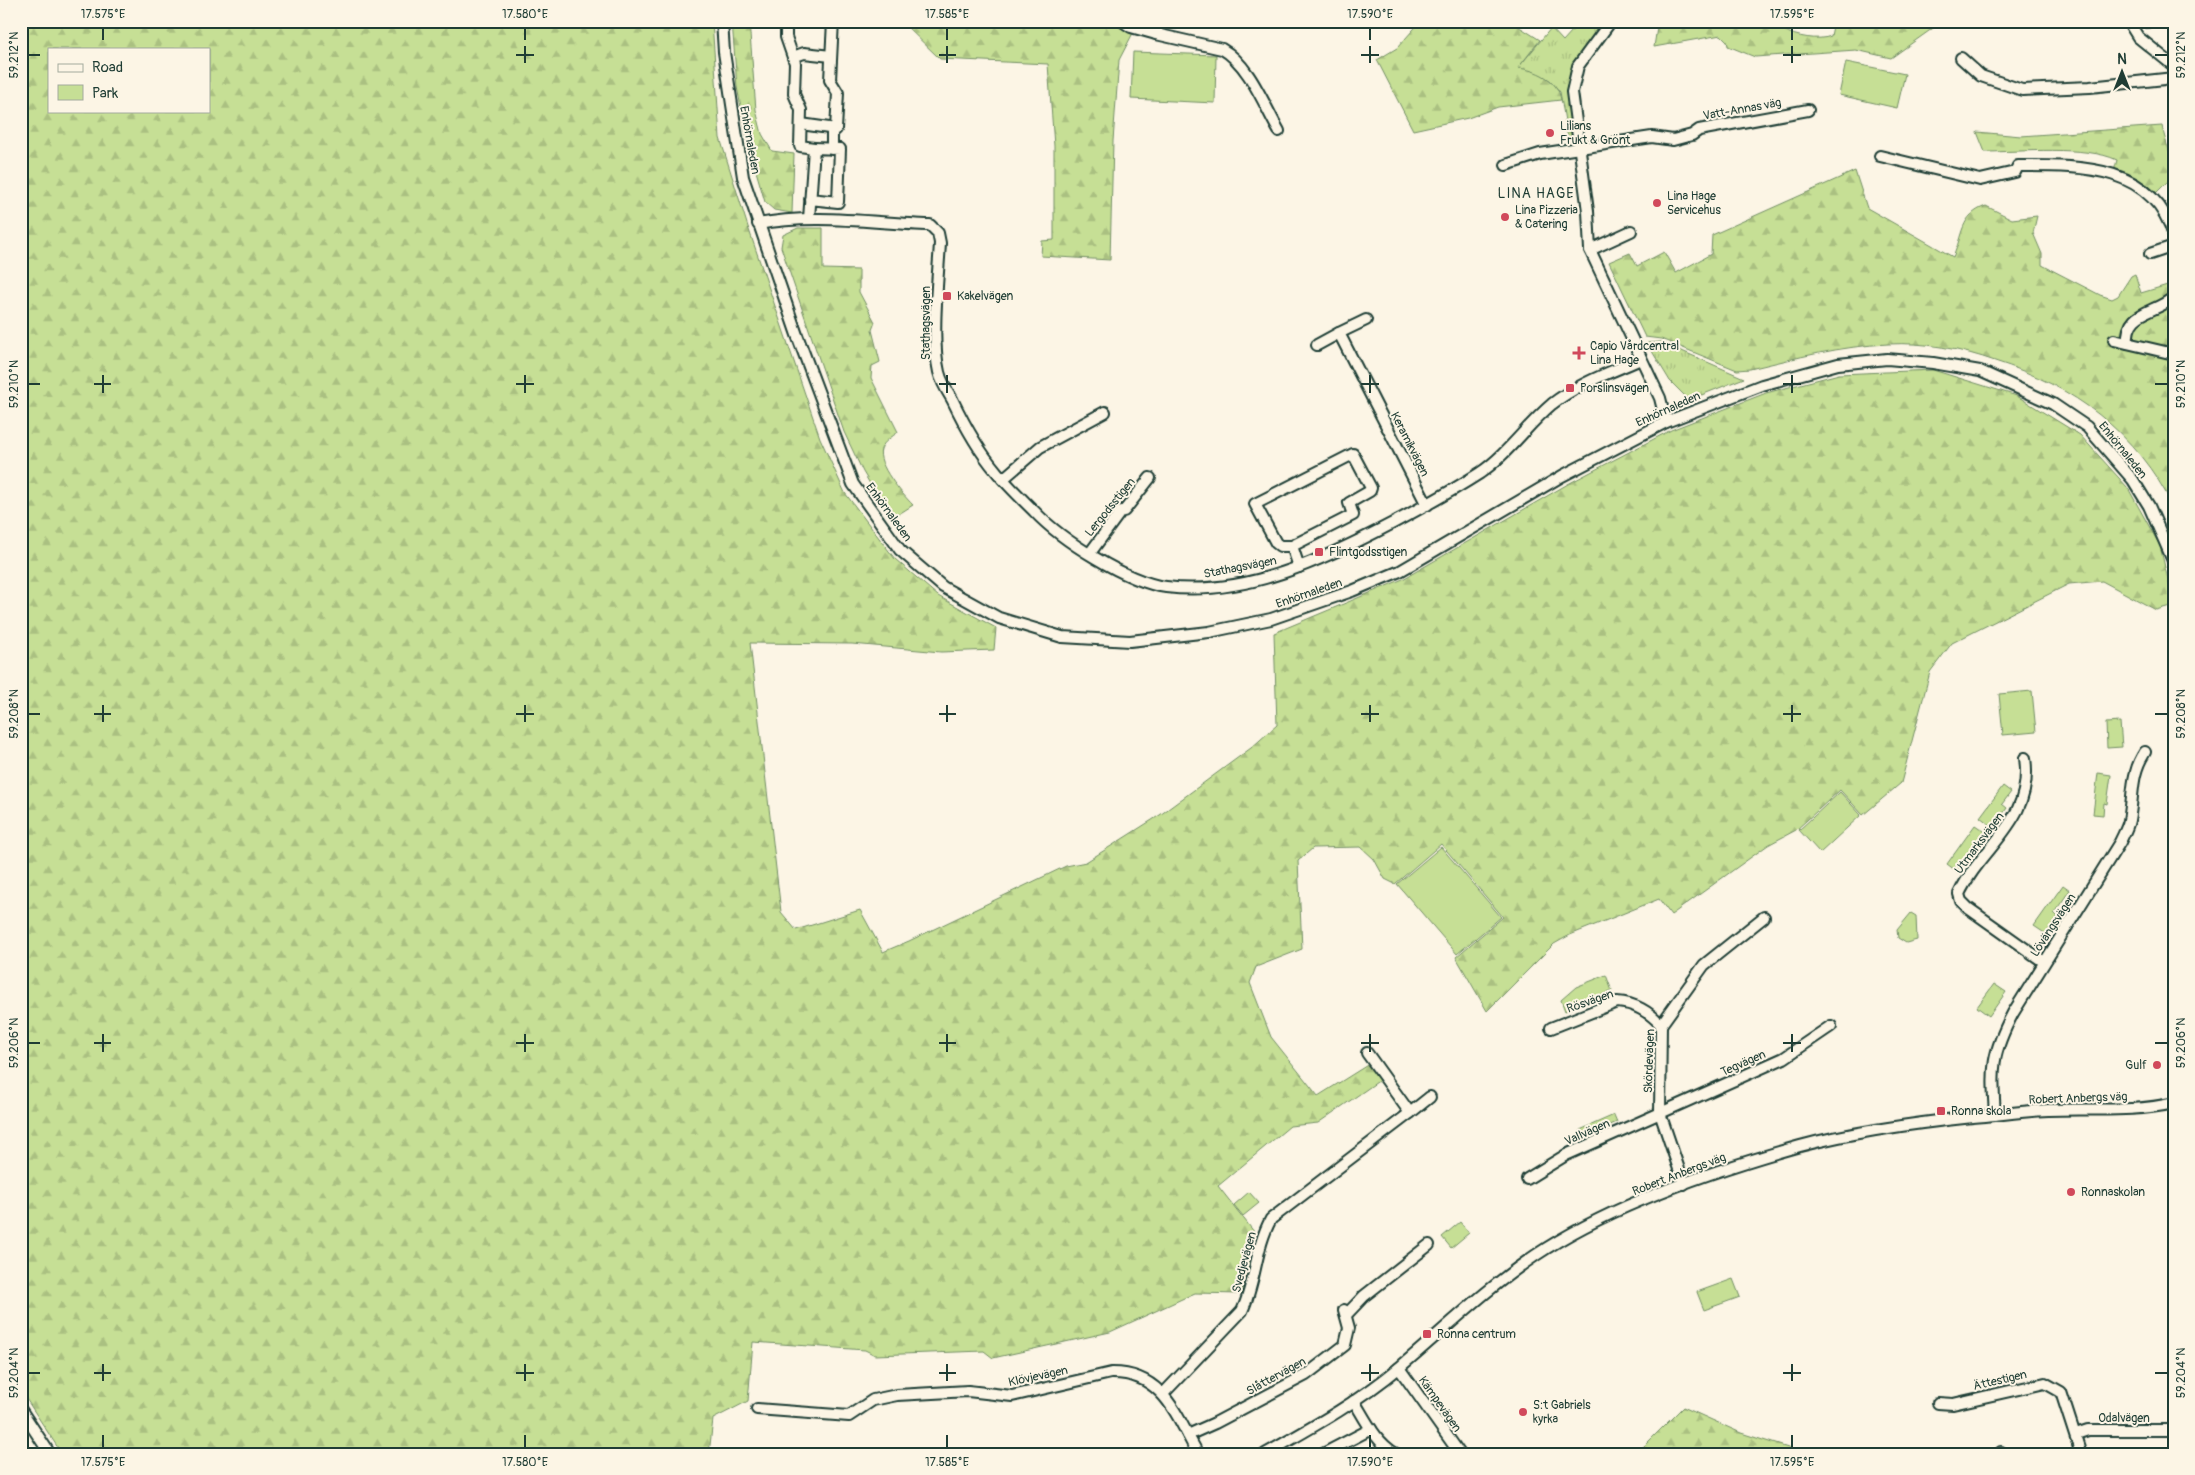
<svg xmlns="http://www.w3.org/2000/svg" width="2195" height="1475" viewBox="0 0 2195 1475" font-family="Pangolin,sans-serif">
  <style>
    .grass { fill: url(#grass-tufts); stroke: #728e64 }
    .forest { fill: url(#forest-firs); stroke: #728e64; fill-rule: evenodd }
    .park { fill: #c6df95; stroke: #728e64 }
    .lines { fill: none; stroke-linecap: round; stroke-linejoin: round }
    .minor-casing { stroke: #1f3d34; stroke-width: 14 }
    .minor { stroke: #fcf5e5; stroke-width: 10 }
    .ticks { fill: none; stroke: #1f3d34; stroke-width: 2 }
    .poi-dot { fill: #d1495b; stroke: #fcf5e5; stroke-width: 2 }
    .labels { text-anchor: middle; stroke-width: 4; stroke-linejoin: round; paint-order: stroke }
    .street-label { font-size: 12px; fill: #1f3d34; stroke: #fcf5e5 }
    .poi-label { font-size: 12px; fill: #1f3d34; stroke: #fcf5e5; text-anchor: start }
    .neighbourhood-label { font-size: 14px; letter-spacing: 1px; fill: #1f3d34; stroke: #fcf5e5 }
    .neatline { fill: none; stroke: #1f3d34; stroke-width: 2 }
    .ticks-label { font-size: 12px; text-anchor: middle; fill: #1f3d34 }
  </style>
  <defs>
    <pattern id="grass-tufts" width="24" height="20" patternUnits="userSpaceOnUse" patternTransform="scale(1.25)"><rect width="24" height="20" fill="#c6df95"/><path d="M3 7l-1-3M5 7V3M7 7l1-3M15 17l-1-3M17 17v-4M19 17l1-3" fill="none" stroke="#aac081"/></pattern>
    <pattern id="forest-firs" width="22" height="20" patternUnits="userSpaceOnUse" patternTransform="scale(1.25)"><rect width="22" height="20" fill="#c6df95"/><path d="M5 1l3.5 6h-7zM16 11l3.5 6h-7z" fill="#aac081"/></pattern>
  </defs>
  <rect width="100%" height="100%" fill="#fcf5e5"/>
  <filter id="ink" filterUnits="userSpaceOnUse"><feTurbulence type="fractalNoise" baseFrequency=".02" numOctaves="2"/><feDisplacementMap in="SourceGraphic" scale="10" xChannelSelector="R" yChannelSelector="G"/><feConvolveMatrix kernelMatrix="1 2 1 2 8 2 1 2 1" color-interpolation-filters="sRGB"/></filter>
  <g filter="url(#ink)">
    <!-- grass -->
    <g class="grass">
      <polygon points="1581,21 1611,21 1575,73 1579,141 1570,150 1560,92 1550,80 1518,68 1551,28 1563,41"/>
      <polygon points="1661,342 1744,378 1689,400 1670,381 1647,343"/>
    </g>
    <!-- forest -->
    <g class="forest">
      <path d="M21,21h691l8,117 27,86 73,214 25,55 50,66 43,37 58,32 -2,22 -53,2 -89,-8 -102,-1 31,269 15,18 64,-20 23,42 26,-11 157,-75 20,-4 74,-47 91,-67 26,-23 -3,-92 129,-54 165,-95 103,-54 95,-37 73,-19 94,-4 84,26 63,39 48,53 32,58 14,59 -18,5 -54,-29 -33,3 -117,59 -22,29 -29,111 -38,32 -23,-25 -44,40 -28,15 -97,70 -12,-16 -89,36 -16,9 -67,67 -31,-54 47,-40 -62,-73 -46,40 -10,-5 -11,-20 -13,-12 -48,1 -15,13 4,88 -46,18 -6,16 21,54 47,59 51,-32 11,16 -62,43 -28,3 -72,60 37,47 -14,61 -46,-1 -85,39 -117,26 -9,-7 -109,4 -10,-5 -112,-8 -5,59 -35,18 -4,35h-647l-41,-63zM49,49h160v62h-160z"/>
      <polygon points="732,21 749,21 756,110 762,134 772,151 794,154 792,213 774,210 765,202 749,147 737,87"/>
      <polygon points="901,21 1113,21 1133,33 1119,60 1113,141 1110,260 1041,256 1042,241 1054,240 1054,146 1048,64 940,59"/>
      <path d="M1421,21h89l30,19 -22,28c18,2 40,11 43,32l-63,7 -30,11 -55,12 -36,-70 20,-12z"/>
      <path d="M1658,21h118c2,3 5,8 8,9 11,7 35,11 47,6l3,-15h109l-52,37 -35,-8 -101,7 -27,-11 -1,-5 -6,-6 -67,12z"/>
      <path d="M2162,126c3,17 12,33 12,49l-22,22 -39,-22 4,-15c-31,-15 -97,-8 -132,-8l-8,-20 44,4z"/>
      <path d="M1855,171l12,37 86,49c10,-22 7,-42 33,-51l26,13 25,-3 -4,17 9,21v11l58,30 12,4 6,-3 13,-20 4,-2 6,19 33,-10v225c-38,-76 -100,-122 -179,-147 -34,-12 -70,-19 -107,-17 -47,2 -92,14 -138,25l-13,1 -76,-31 -16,-2 -36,-75 21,-9 7,13 27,-14 12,21 35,-19 1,-19z"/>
      <path d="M798,228h25v41l36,1v22l16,30 -3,8 8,32 -8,4 -1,12 27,54c-6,5 -14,9 -17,17 -5,15 21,45 32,56l-22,14 -28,-47 -19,-40 -63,-185 2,-12z"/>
      <polygon points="1683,1407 1741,1433 1807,1454 1631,1454 1643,1447"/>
    </g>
    <!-- park -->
    <g class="park">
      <polygon points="1133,52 1216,55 1215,103 1131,99"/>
      <polygon points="1846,62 1905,74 1897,108 1839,95"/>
      <polygon points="2032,691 2036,732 2003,735 1999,694"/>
      <polygon points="2120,722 2122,747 2107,748 2106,723"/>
      <polygon points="2098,773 2111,775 2107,804 2104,803 2103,815 2093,814"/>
      <polygon points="2003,786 2011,792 2002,804 2007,808 1993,827 1980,817"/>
      <polygon points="1840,792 1861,815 1820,853 1799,830"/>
      <polygon points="1975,825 1987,833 1959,873 1947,864"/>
      <polygon points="1441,847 1501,917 1457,954 1397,884"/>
      <polygon points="2063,885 2070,890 2054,913 2058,917 2046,934 2034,926"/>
      <polygon points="1911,913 1916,916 1917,940 1906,943 1898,938 1897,930"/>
      <polygon points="1606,975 1612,991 1565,1011 1561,1000 1576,987"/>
      <polygon points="1994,984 2006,992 1989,1016 1977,1007"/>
      <polygon points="1614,1115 1617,1122 1583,1137 1580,1130"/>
      <polygon points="1249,1192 1259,1203 1243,1216 1234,1205"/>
      <polygon points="1460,1222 1469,1233 1451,1248 1442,1237"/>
      <polygon points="1733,1279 1740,1297 1704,1310 1697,1292"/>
    </g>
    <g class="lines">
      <defs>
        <g id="minor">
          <polyline points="722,21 724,52 743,177 797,335 853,484 900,550 943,587 999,618 1062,637 1130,641 1209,632 1271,619 1352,591 1400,571 1562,476 1666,422 1762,385 1838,364 1887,359 1933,363 1980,371 2053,404 2087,427 2133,480 2149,506 2174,563"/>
          <polyline points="786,21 786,37 795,63 794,94 801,110 800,146 814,148"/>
          <path d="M1122,21l9,6 25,7 66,15c27,15 42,56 57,82"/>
          <polyline points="1611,21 1578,66 1572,92 1588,211 1590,250 1660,398 1666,422"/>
          <polyline points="2128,21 2138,37 2174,66"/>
          <polyline points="2147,22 2148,21"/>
          <polyline points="1156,34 1159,21"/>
          <polyline points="793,57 804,53 831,56"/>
          <polyline points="1961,58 1981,76 2022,90 2090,87 2174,78"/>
          <polyline points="801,124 836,129"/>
          <polyline points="832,149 832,133 836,129 838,93 830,80 833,21"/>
          <path d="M1880,156l100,24 35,-8 3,-6c62,0 134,-2 156,70"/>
          <polyline points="1506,165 1540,154 1652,137 1673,140 1692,135 1699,130 1808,110"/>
          <polyline points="809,219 814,148 840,149 838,202 810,199"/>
          <path d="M758,224c56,-11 115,-1 172,1l8,8 2,10c-2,36 -9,95 -1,129 2,9 8,19 13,27 12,25 26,51 44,72 11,14 25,27 38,40 27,29 93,71 132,76 80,10 159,-28 227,-64 30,-16 59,-32 87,-50 28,-19 46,-47 72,-69 25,-20 59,-32 89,-45"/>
          <polyline points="1590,250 1631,231"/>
          <polyline points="2150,254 2174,246"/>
          <polyline points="1366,320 1339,333 1427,505"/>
          <polyline points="2114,340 2174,354"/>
          <path d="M2128,343c-3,-33 27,-29 46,-46"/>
          <polyline points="1317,345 1339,333"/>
          <polyline points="1003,479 1040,447 1105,412"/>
          <polyline points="1292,546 1280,546 1276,543 1255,504 1353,454 1371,488 1370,491 1349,503 1353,515 1292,546 1299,567"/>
          <polyline points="1090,553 1121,511 1124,511 1150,478"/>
          <path d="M2025,758c9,63 -42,86 -66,136l2,7 7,7 76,54"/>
          <path d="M1551,1028l66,-26c17,1 33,10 44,23"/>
          <polyline points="1410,1113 1430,1097"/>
          <path d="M1995,1115c-3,-47 -4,-60 18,-102l107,-171c3,-7 8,-15 9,-22 5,-26 1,-45 16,-68"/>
          <polyline points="1527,1179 1566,1155 1784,1058 1831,1026"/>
          <polyline points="1684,1184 1660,1113 1661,1025 1704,965 1764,917"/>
          <polyline points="1346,1315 1364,1296 1429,1245"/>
          <polyline points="1399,1368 1460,1454"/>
          <path d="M1163,1394l79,-83c14,-29 13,-63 29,-92l139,-106 -43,-60"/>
          <path d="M1354,1401c11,18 22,42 42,53"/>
          <polyline points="1938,1403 1953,1404 2045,1383 2061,1392 2081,1454"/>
          <path d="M757,1409l92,7 24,-16 24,-5 71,-4 44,5 99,-23c52,-1 65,42 87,81"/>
          <polyline points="21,1410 50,1454"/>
          <polyline points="2076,1434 2088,1430 2174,1430"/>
          <polyline points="1188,1435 1215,1423 1306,1375 1345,1345 1349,1328 1344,1310"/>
          <polyline points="2001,1452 2001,1454"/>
          <path d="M1265,1454c46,-26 95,-53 135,-87 45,-38 87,-79 136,-112 75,-50 178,-85 264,-109 56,-15 116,-23 173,-29 25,-2 50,-6 75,-7 42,-2 85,3 126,-7"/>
          <polyline points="1323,1454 1371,1429"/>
        </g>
      </defs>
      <!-- minor casing -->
      <use href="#minor" class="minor-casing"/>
      <!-- minor -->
      <use href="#minor" class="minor"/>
    </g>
  </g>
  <!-- ticks -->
  <path class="ticks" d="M103,28v12M525,28v12M947,28v12M1370,28v12M1792,28v12M525,46v17M947,46v17M1370,46v17M1792,46v17M28,55h12M516,55h18M939,55h17M1361,55h18M1783,55h18M2155,55h13M103,375v18M525,375v18M947,375v18M1370,375v18M1792,375v18M28,384h12M94,384h17M516,384h18M939,384h17M1361,384h18M1783,384h18M2155,384h13M103,705v17M525,705v17M947,705v17M1370,705v17M1792,705v17M28,714h12M94,714h17M516,714h18M939,714h17M1361,714h18M1783,714h18M2155,714h13M103,1034v18M525,1034v18M947,1034v18M1370,1034v18M1792,1034v18M28,1043h12M94,1043h17M516,1043h18M939,1043h17M1361,1043h18M1783,1043h18M2155,1043h13M103,1364v17M525,1364v17M947,1364v17M1370,1364v17M1792,1364v17M28,1373h12M94,1373h17M516,1373h18M939,1373h17M1361,1373h18M1783,1373h18M2155,1373h13M103,1435v13M525,1435v13M947,1435v13M1370,1435v13M1792,1435v13"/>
  <!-- markers -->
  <g class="poi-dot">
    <circle cx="1550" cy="133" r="5"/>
    <circle cx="1657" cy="203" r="5"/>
    <circle cx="1505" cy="217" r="5"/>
    <rect x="942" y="291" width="10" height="10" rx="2.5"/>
    <path d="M1576.5 345.5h5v5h5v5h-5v5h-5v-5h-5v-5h5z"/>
    <rect x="1565" y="383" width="10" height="10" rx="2.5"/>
    <rect x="1314" y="547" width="10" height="10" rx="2.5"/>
    <circle cx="2157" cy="1065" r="5"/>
    <rect x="1936" y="1106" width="10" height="10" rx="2.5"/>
    <circle cx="2071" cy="1192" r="5"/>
    <rect x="1422" y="1329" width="10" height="10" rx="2.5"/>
    <circle cx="1523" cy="1412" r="5"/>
  </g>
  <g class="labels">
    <!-- street labels -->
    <g class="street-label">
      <text transform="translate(1742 109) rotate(-10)" y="4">Vatt-Annas väg</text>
      <text transform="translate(750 140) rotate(80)" y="4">Enhörnaleden</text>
      <text transform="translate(926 323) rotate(-90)" y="4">Stathagsvägen</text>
      <text transform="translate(1668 409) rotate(-24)" y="4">Enhörnaleden</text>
      <text transform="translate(1410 444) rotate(63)" y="4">Keramikvägen</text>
      <text transform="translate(2123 450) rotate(51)" y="4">Enhörnaleden</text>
      <text transform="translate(1110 507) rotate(-51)" y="4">Lergodsstigen</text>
      <text transform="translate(889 512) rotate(54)" y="4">Enhörnaleden</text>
      <text transform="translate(1240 567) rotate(-11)" y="4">Stathagsvägen</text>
      <text transform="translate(1309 593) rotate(-19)" y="4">Enhörnaleden</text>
      <text transform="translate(1979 843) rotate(-53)" y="4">Utmarksvägen</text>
      <text transform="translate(2053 925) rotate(-57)" y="4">Lövängsvägen</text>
      <text transform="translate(1590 1001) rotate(-19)" y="4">Rösvägen</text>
      <text transform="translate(1649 1061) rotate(-88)" y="4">Skördevägen</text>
      <text transform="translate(1743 1063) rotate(-24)" y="4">Tegvägen</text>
      <text transform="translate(2078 1098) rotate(-2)" y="4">Robert Anbergs väg</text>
      <text transform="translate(1587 1132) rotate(-24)" y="4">Vallvägen</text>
      <text transform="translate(1679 1174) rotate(-21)" y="4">Robert Anbergs väg</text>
      <text transform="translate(1244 1262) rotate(-75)" y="4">Svedjevägen</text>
      <text transform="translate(1038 1376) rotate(-12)" y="4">Klövjevägen</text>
      <text transform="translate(1276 1376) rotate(-29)" y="4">Slåttervägen</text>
      <text transform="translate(2000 1380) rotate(-13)" y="4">Ättestigen</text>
      <text transform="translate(1440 1404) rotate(55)" y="4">Kämpevägen</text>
      <text x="2124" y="1422">Odalvägen</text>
    </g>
    <!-- poi labels -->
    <g class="poi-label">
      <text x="1560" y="130">Lilians<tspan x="1560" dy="14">Frukt &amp; Grönt</tspan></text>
      <text x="1667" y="200">Lina Hage<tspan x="1667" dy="14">Servicehus</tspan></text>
      <text x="1515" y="214">Lina Pizzeria<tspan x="1515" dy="14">&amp; Catering</tspan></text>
      <text x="957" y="300">Kakelvägen</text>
      <text x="1590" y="350">Capio Vårdcentral<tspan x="1590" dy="14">Lina Hage</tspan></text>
      <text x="1580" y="392">Porslinsvägen</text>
      <text x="1329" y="556">Flintgodsstigen</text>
      <text x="2147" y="1069" text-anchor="end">Gulf</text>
      <text x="1951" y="1115">Ronna skola</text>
      <text x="2081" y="1196">Ronnaskolan</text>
      <text x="1437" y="1338">Ronna centrum</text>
      <text x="1533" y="1409">S:t Gabriels<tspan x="1533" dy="14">kyrka</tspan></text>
    </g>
    <!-- neighbourhood labels -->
    <g class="neighbourhood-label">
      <text x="1536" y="198">LINA HAGE</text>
    </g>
  </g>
  <!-- margin -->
  <rect width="2195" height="1475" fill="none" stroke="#fcf5e5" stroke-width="55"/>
  <!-- legend -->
  <rect x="48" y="48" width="162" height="65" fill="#fcf5e5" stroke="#a4ab9e"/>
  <rect x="58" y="64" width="25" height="8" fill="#fcf5e5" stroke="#a4ab9e"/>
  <text x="92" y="72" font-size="15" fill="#1f3d34">Road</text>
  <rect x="58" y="85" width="25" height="15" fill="#c6df95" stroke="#a4ab9e"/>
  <text x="92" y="98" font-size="15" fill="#1f3d34">Park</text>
  <!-- north arrow -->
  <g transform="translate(2122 72)" stroke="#fcf5e5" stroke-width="4" paint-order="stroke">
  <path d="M0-4L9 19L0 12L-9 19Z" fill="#1f3d34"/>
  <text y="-8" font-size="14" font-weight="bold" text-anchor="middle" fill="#1f3d34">N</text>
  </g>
  <rect x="28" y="28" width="2140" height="1420" class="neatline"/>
  <g class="ticks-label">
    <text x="103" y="18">17.575°E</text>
    <text x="525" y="18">17.580°E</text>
    <text x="947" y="18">17.585°E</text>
    <text x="1370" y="18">17.590°E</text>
    <text x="1792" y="18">17.595°E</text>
    <text transform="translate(14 55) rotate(-90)" y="4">59.212°N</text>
    <text transform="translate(2181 55) rotate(-90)" y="4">59.212°N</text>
    <text transform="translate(14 384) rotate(-90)" y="4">59.210°N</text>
    <text transform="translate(2181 384) rotate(-90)" y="4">59.210°N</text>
    <text transform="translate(14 714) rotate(-90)" y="4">59.208°N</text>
    <text transform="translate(2181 714) rotate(-90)" y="4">59.208°N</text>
    <text transform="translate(14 1043) rotate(-90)" y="4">59.206°N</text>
    <text transform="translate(2181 1043) rotate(-90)" y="4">59.206°N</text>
    <text transform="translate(14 1373) rotate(-90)" y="4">59.204°N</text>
    <text transform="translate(2181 1373) rotate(-90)" y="4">59.204°N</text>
    <text x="103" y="1466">17.575°E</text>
    <text x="525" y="1466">17.580°E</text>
    <text x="947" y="1466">17.585°E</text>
    <text x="1370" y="1466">17.590°E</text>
    <text x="1792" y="1466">17.595°E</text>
  </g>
</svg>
